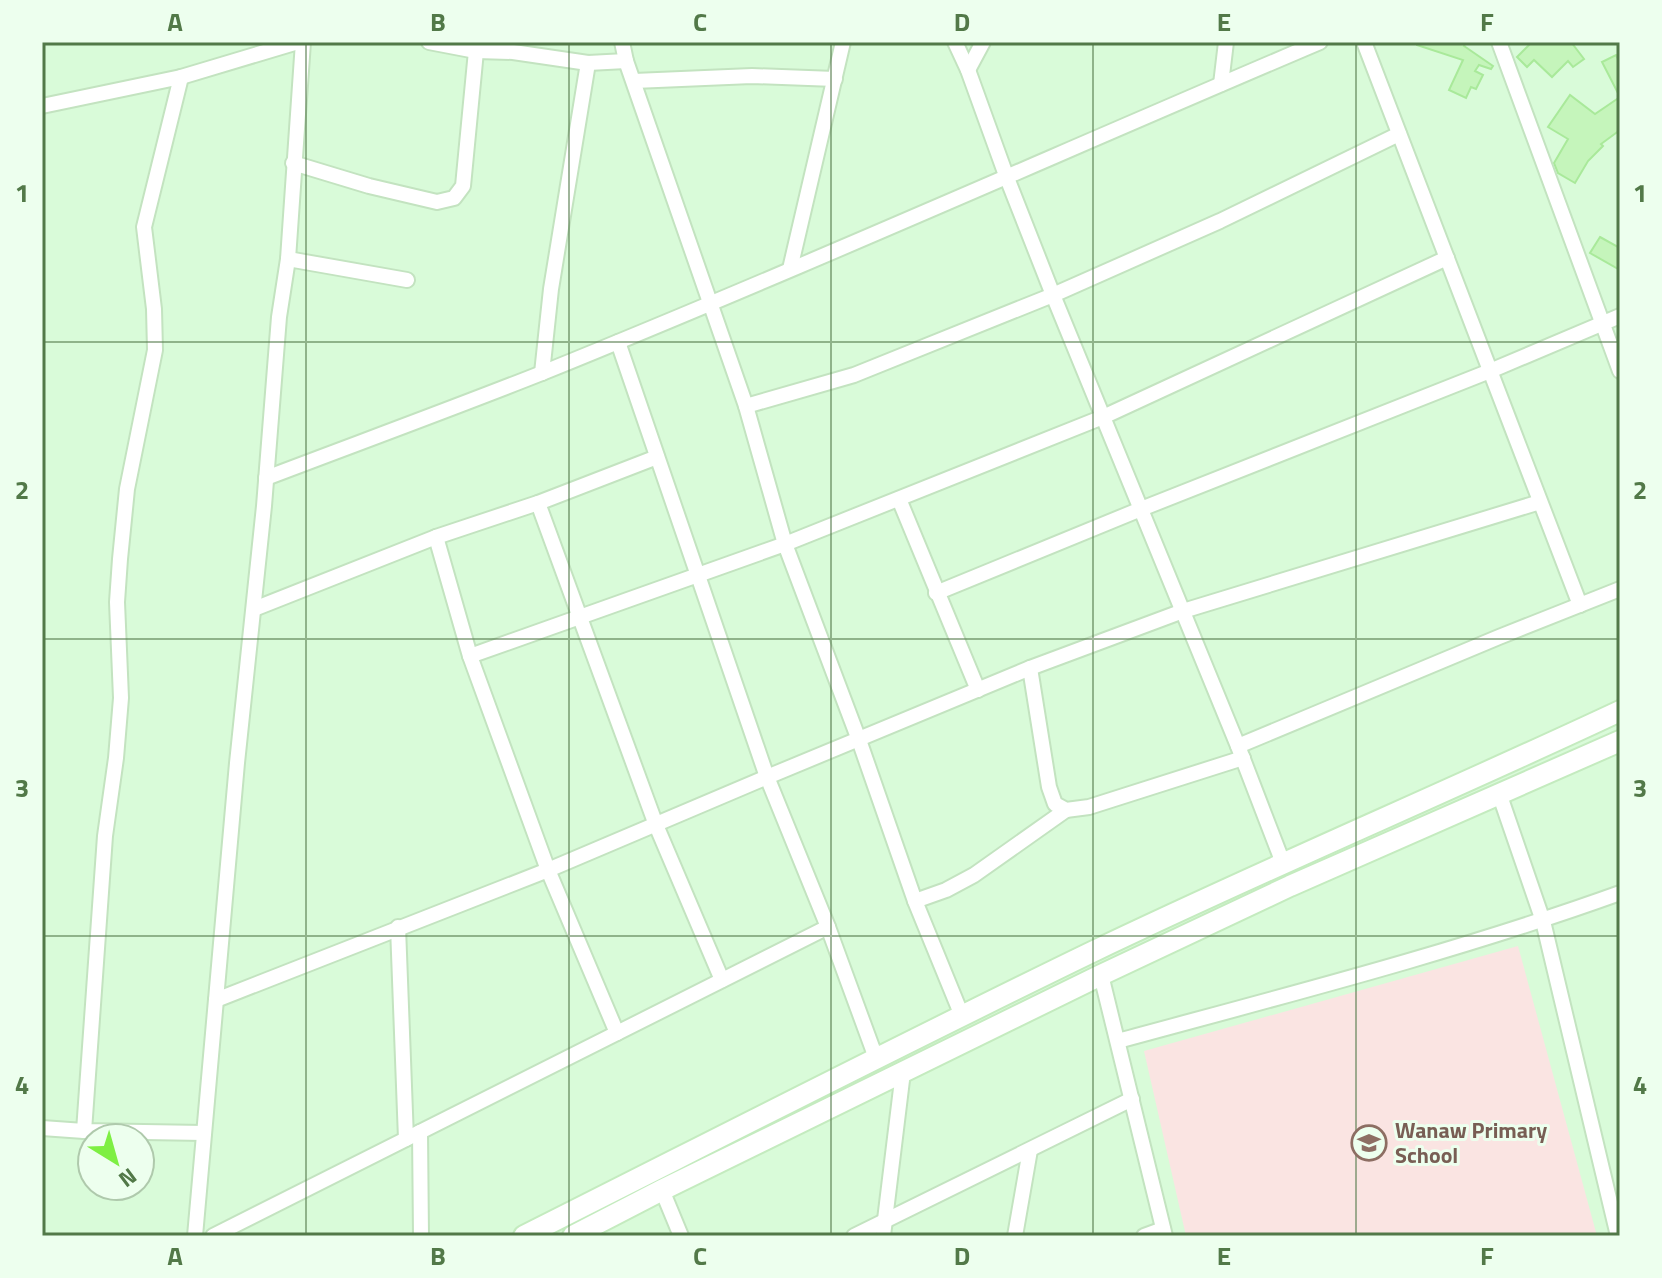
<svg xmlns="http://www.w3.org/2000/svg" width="1662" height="1278" viewBox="0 0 1662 1278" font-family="'Titillium Web',sans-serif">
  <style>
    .residential { fill: #d9fbd9; fill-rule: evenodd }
    .education { fill: #fae4e2 }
    .building { fill: #c5f5bb; stroke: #a9e99a; stroke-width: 2 }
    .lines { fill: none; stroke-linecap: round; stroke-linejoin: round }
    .street-casing { stroke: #c3e3c0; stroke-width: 18 }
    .secondary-casing { stroke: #c4ebbf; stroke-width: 24 }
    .street { stroke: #fff; stroke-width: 14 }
    .secondary { stroke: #fff; stroke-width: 20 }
    .grid { fill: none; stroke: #527948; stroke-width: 2; stroke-opacity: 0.55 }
    .labels { text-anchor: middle; stroke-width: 6; stroke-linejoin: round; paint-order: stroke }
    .education-label { font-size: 22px; font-weight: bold; fill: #785e54; stroke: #edffee; text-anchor: start }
    .neatline { fill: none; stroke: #527948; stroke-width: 3 }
    .grid-label { font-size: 26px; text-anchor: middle; font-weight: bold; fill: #527948 }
  </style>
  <rect width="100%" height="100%" fill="#e5fee7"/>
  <!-- residential -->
  <path class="residential" d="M42,42h1578v1194h-1578zM92,1138h48v48h-48z"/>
  <!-- education -->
  <polygon class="education" points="1518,946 1597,1236 1186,1236 1144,1051"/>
  <!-- building -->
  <g class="building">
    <polygon points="1417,42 1466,42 1464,46 1493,66 1491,69 1479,65 1475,71 1483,75 1476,89 1471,87 1466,98 1449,90 1463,60 1417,45"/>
    <polygon points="1532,42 1571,42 1584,59 1573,67 1568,61 1552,77 1534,60 1527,67 1517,57"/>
    <polygon points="1616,55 1620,63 1620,130 1601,144 1603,146 1588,161 1575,183 1558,173 1554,163 1568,139 1548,127 1570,95 1595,114 1620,97 1602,62"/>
    <polygon points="1600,237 1620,248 1620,270 1590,253"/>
  </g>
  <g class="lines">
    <defs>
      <g id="street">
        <polyline points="429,42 476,51 513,52 588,63 626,61"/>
        <polyline points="622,42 626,61 746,406 785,544 859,740 915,901 962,1016"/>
        <polyline points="955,42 968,70 1007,178 1053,295 1238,746 1283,863"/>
        <polyline points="1364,42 1580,605"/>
        <polyline points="1499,42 1620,371"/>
        <polyline points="968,70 983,42"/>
        <polyline points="634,81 752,76 835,79"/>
        <polyline points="1221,84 1226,42"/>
        <polyline points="42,106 181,77 298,42"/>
        <polyline points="293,163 369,186 437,202 454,198 463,186 476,51"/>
        <polyline points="288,259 407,280"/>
        <polyline points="790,269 843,42"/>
        <polyline points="618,342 767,777 828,927 876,1058"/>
        <polyline points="542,373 551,289 588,63"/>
        <polyline points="746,406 854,375 1053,295 1220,221 1399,134"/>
        <path d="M266,478c92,-35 185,-69 276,-105 262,-106 519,-221 778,-331"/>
        <polyline points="899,499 978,690"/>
        <polyline points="538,503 656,825 722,980"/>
        <polyline points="436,537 470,656 548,870 617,1033"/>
        <polyline points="936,593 1141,509 1490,371 1620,316"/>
        <polyline points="254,609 436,537 538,503 657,457"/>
        <polyline points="470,656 785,544 1103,417 1447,258"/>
        <polyline points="1030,668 1049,787 1055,804 1066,810 1089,807 1243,758"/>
        <polyline points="1238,746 1499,637 1620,589"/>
        <polyline points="1499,793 1543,921 1618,1236"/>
        <polyline points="915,901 946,890 974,875 1066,810"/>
        <polyline points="398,927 406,1139"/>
        <polyline points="1101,975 1165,1236"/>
        <polyline points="216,1000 548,870 767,777 1030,668 1183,611 1540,502"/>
        <path d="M1118,1041c169,-46 338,-89 502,-148"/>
        <polyline points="42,1128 84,1131 204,1133"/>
        <polyline points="84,1131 105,836 116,758 121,698 117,602 120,559 127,489 155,350 154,309 144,227 181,77"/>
        <polyline points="420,1132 421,1236"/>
        <polyline points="662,1190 681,1236"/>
        <polyline points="195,1236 237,763 264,506 279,317 288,259 303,42"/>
        <polyline points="213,1236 828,927"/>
        <polyline points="854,1236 1132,1099"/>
        <polyline points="883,1236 903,1072"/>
        <polyline points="1015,1236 1030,1150"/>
        <polyline points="1144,1236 1163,1229"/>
      </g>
      <g id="secondary">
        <path d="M524,1236c189,-95 378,-192 568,-284 175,-84 353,-159 528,-241"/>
        <polyline points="573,1236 662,1190 1101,975 1290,886 1620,741"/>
      </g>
    </defs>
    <!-- street casing -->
    <use href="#street" class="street-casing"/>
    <!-- secondary casing -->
    <use href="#secondary" class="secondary-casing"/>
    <!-- street -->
    <use href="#street" class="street"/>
    <!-- secondary -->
    <use href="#secondary" class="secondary"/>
  </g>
  <!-- grid -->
  <path class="grid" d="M306,42v1194M569,42v1194M831,42v1194M1093,42v1194M1356,42v1194M42,342h1578M42,639h1578M42,936h1578"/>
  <!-- icons -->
  <defs>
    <symbol id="school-ring" viewBox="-11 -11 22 22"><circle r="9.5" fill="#edffee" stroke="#8d6e63" stroke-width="1.5"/><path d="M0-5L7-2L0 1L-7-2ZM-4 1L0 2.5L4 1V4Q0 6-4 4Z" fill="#8d6e63"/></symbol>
  </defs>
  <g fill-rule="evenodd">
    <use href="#school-ring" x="1349" y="1123" width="40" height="40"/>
  </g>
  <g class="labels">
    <!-- education labels -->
    <g class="education-label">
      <text x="1395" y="1138">Wanaw Primary<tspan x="1395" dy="25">School</tspan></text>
    </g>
  </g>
  <!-- border -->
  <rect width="1662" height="1278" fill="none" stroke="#edffee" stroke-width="88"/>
  <!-- north arrow -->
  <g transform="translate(116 1162) rotate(143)"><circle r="38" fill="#edffee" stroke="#afc9ac" stroke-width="2"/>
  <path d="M0-6L14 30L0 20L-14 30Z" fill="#7eef43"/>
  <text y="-12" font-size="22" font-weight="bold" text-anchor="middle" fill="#527948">N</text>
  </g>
  <rect x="44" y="44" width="1574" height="1190" class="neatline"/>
  <g class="grid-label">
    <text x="175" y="31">A</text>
    <text x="438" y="31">B</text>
    <text x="700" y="31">C</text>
    <text x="962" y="31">D</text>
    <text x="1224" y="31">E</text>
    <text x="1487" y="31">F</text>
    <text x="22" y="202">1</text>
    <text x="1640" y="202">1</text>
    <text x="22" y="499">2</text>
    <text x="1640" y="499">2</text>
    <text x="22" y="797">3</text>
    <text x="1640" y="797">3</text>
    <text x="22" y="1094">4</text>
    <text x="1640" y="1094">4</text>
    <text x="175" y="1265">A</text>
    <text x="438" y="1265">B</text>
    <text x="700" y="1265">C</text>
    <text x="962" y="1265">D</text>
    <text x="1224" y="1265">E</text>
    <text x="1487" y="1265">F</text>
  </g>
</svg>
